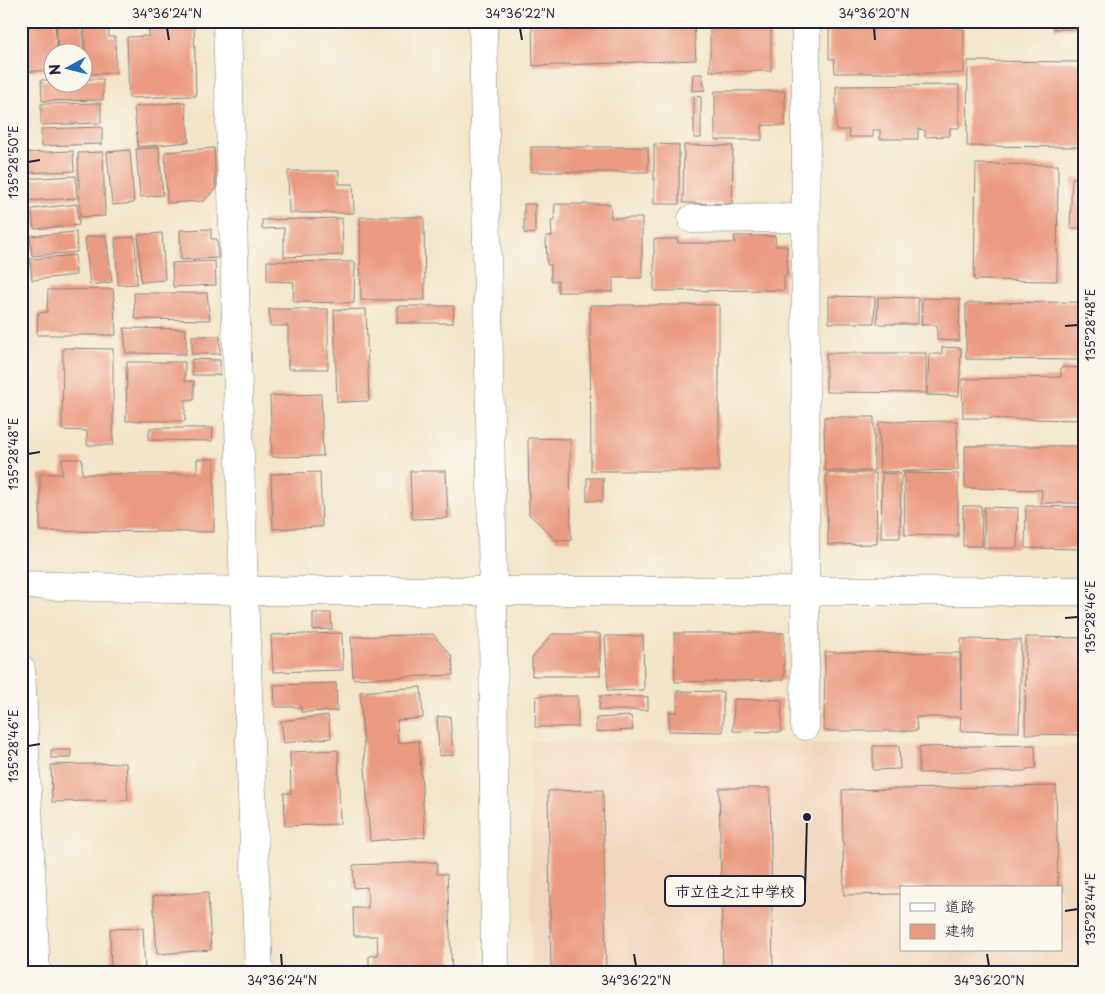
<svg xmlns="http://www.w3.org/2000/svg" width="1105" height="994" viewBox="0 0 1105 994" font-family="'Playpen Sans','Klee One',sans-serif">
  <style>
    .built { fill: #f1d5bd; fill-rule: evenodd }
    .building { fill: #ea9a81 }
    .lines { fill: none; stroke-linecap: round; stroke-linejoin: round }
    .minor-casing { stroke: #8a8382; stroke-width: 29 }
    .minor { stroke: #fff; stroke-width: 28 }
    .ticks { fill: none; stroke: #22223b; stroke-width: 2 }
    .leader { fill: none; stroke: #22223b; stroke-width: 2 }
    .callout-dot { fill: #22223b; stroke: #fbf7ec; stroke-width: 2 }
    .callout { fill: #fbf7ec; stroke: #22223b; stroke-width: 2 }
    .callout-label { font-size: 15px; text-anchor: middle; font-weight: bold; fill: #22223b }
    .neatline { fill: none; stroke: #22223b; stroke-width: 2 }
    .ticks-label { font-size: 12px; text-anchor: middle; fill: #22223b }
  </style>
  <rect width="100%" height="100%" fill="#fbf7ec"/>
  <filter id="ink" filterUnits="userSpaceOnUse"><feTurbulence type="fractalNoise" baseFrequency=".02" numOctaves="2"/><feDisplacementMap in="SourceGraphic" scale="10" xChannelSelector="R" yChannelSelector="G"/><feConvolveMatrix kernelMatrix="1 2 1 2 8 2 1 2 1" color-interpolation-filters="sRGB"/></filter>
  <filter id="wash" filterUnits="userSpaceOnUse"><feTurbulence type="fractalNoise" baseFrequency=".0096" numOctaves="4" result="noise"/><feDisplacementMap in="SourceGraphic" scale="20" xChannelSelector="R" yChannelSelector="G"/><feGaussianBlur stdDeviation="1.12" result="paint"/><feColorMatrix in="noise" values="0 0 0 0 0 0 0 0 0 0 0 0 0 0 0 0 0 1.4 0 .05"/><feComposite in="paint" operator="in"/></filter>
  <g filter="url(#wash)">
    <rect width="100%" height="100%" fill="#f2e4c8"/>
    <!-- built -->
    <path class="built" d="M530,741l554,5v227h-553zM901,888h160v62h-160z"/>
    <g id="blocks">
      <!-- building -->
      <g class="building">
        <polygon points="21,21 55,21 57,52 52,52 52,70 21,72"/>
        <polygon points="56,21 82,21 84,52 58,52"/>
        <polygon points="84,21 108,21 109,37 115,37 116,73 86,74"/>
        <polygon points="148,21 194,21 196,96 129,98 127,37 149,36"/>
        <polygon points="532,21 619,21 619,24 645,23 645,21 694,21 696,60 533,66"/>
        <rect x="710" y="21" width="61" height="50"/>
        <polygon points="836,21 854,21 854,27 953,27 954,29 964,29 964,73 835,73 834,59 829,59 829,28 836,28"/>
        <rect x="1054" y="21" width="28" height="8"/>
        <polygon points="968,61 1084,62 1084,147 967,146"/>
        <polygon points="693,74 702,74 705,90 692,91"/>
        <polygon points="82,79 103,79 103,100 42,101 41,80 52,80 52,82 82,82"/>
        <polygon points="959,85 959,128 950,128 950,136 925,137 925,130 918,129 918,139 880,139 880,130 873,130 873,137 849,137 849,130 836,130 836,86"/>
        <polygon points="715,91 785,91 785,126 762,125 762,140 715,140"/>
        <polygon points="694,96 701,97 701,138 694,138"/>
        <polygon points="185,102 189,142 138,147 134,107"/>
        <polygon points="101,103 101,123 41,125 41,104"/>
        <polygon points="102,127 102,144 41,146 41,129"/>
        <polygon points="654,144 679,145 679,204 654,204"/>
        <polygon points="684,145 733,146 732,204 683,203"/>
        <polygon points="159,147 163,195 140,197 136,149"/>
        <rect x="531" y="147" width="117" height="25"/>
        <polygon points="214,148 216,188 204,201 167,203 165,152"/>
        <polygon points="130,150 134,203 112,205 107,152"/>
        <polygon points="73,151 74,171 21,173 21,153"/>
        <polygon points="103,152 105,216 80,217 78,153"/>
        <polygon points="976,164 1058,165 1057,281 974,280"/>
        <polygon points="288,171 339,171 339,184 353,184 354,213 289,213"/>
        <polygon points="76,176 77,198 23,201 21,179"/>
        <polygon points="1072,178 1084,178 1083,228 1070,228"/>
        <polygon points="77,204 79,225 34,229 32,209"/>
        <polygon points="524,204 535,204 535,234 524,233"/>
        <polygon points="555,204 610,204 611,218 642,218 642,278 613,278 613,292 558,292 558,281 551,281 551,265 547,265 546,236 552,236 551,221 554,221"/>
        <polygon points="360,217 424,217 425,300 361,300"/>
        <polygon points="342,218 343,255 284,257 284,228 262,229 262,220"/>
        <polygon points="211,229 211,239 217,239 218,258 181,260 180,230"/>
        <polygon points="76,232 77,252 32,256 30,236"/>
        <polygon points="162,233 165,280 141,282 138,235"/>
        <polygon points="106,235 112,282 90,285 85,237"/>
        <polygon points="734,236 775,236 776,246 787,246 787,275 784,275 784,290 654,291 654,239 678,239 678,243 735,243"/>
        <polygon points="135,237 137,284 118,285 115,238"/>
        <polygon points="75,255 76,275 32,280 30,259"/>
        <polygon points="215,261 216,285 173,287 172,263"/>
        <polygon points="267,261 355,262 354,303 293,302 294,282 267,281"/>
        <polygon points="113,289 116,335 37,335 38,313 47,312 48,290"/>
        <polygon points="134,293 207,293 210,320 135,319"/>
        <polygon points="829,296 875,297 874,323 829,323"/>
        <polygon points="878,297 918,298 918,324 877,324"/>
        <polygon points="922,298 960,299 959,341 937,340 937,325 921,325"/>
        <polygon points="1084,302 1084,360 966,359 966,303"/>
        <polygon points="590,305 719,305 719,471 591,471"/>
        <polygon points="397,306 454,306 453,323 397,323"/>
        <polygon points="269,309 328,309 328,369 288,369 288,326 270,326"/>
        <polygon points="366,309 369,401 337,402 334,310"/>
        <polygon points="124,328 186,329 186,354 126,353"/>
        <rect x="192" y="336" width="28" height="18"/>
        <polygon points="942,347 961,348 959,396 927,395 929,354 942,354"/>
        <polygon points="63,348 113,349 113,445 87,445 87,431 62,430"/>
        <polygon points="826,353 926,353 926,393 826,392"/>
        <polygon points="192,359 220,360 220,375 192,375"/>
        <polygon points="127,362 185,362 185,381 194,381 194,400 185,400 185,421 126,421"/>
        <polygon points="1061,367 1084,368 1084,420 963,418 962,379 1061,377"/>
        <polygon points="321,394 323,456 272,457 270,396"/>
        <polygon points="824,417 874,417 874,471 825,471"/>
        <polygon points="957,421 958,470 880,472 879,422"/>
        <polygon points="150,428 213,428 212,441 148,440"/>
        <polygon points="528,438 570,439 571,541 556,540 529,514"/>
        <polygon points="965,446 1084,446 1084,503 1041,503 1042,490 965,488"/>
        <polygon points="62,459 82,459 82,474 197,474 197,459 214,459 214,532 40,531 40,474 62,474"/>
        <polygon points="410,471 446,471 448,518 412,519"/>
        <polygon points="320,472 322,527 273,529 271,474"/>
        <polygon points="826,473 876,473 877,544 828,545"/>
        <polygon points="882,473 901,474 900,538 881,538"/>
        <polygon points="904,473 958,474 958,536 905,535"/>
        <rect x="587" y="478" width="16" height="23"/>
        <polygon points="963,506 981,506 982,546 963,546"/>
        <polygon points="1026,506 1084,507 1084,549 1025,548"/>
        <polygon points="984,507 1018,508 1017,548 984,548"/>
        <polygon points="313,613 331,613 332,629 313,630"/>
        <polygon points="342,633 343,670 273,672 271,635"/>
        <polygon points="674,633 784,633 784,680 675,682"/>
        <polygon points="433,634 452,657 453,675 353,679 351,637"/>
        <polygon points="552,634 600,634 600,676 532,676 532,658"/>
        <polygon points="605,636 643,636 644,690 608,691"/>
        <polygon points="1026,637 1084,638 1084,735 1025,734"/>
        <polygon points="961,639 1021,640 1019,732 960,731 961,717 916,717 917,731 824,731 825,652 960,653 961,710"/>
        <polygon points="336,683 337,711 301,712 301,707 275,707 274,685"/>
        <polygon points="421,687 423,718 397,720 398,743 419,741 425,837 370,841 360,692"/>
        <polygon points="677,691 723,692 723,732 669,731 669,712 677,712"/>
        <polygon points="536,696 578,696 578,727 535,727"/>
        <polygon points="600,696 648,697 648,710 599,710"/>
        <polygon points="734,699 782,700 781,732 733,731"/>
        <polygon points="328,715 331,738 284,743 281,721"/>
        <polygon points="450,716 453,755 439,756 437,717"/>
        <polygon points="631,716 633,730 596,732 596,718"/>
        <polygon points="1035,745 1036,768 1026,769 1026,771 919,773 919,747"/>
        <polygon points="873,746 899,746 900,769 873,770"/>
        <rect x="51" y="750" width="20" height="8"/>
        <polygon points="338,750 340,824 285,826 284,793 291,793 290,752"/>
        <polygon points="126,763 128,800 52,802 51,765"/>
        <polygon points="1056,786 1058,888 901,888 901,894 844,895 842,790"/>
        <polygon points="719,788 770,788 773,973 723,973"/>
        <polygon points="603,790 606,973 551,973 548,791"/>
        <polygon points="437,862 437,874 447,874 452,973 369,973 369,956 378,955 377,936 354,936 353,908 368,908 367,887 354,888 353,865"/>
        <polygon points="208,892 211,950 157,954 153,896"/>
        <polygon points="143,928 145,973 111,973 110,929"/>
        <polygon points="93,968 94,973 65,973 65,970"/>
      </g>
    </g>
  </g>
  <g filter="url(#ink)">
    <use href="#blocks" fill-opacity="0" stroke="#8a8382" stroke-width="1"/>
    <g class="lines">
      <defs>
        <g id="minor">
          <polyline points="227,21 244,591 259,973"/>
          <polyline points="483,21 493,591 495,973"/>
          <polyline points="692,219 806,218"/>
          <polyline points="21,585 244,591 1084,591"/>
          <polyline points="21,669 36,973"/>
          <polyline points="805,726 806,21"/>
        </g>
      </defs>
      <!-- minor casing -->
      <use href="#minor" class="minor-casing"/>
      <!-- minor -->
      <use href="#minor" class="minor"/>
    </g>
  </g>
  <!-- ticks -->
  <path class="ticks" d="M167,28l2,12M520,28l2,12M874,28l1,12M28,162l12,-2M1065,326l13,-1M28,454l12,-2M1065,618l13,-1M28,746l12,-2M1065,911l13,-2M281,954l1,12M634,954l2,12M987,954l2,12"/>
  <!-- callouts -->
  <path class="leader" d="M807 817L805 891"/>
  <circle class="callout-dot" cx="807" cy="817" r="5"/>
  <rect class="callout" x="665" y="876" width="140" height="30" rx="5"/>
  <g class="callout-label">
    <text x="735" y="897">市立住之江中学校</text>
  </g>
  <!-- margin -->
  <rect width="1105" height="994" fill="none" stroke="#fbf7ec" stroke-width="55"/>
  <!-- legend -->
  <rect x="900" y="886" width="162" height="65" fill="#fbf7ec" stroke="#a4a2a5"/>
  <rect x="910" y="903" width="25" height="8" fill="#ffffff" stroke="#a4a2a5"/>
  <text x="945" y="912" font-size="15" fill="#22223b">道路</text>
  <rect x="910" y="924" width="25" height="15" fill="#ea9a81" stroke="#a4a2a5"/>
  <text x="945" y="936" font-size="15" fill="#22223b">建物</text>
  <!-- north arrow -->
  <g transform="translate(68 68) rotate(263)"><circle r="24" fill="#fbf7ec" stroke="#a4a2a5"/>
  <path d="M0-4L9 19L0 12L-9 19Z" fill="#1f6fb2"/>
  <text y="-8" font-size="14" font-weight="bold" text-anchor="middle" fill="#22223b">N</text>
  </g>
  <rect x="28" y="28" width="1050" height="938" class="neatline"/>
  <g class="ticks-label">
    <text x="167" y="18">34°36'24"N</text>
    <text x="520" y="18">34°36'22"N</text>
    <text x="874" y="18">34°36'20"N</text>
    <text transform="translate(14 162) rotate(-90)" y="4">135°28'50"E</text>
    <text transform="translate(1091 325) rotate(-90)" y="4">135°28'48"E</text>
    <text transform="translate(14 454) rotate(-90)" y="4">135°28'48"E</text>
    <text transform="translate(1091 617) rotate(-90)" y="4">135°28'46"E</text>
    <text transform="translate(14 746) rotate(-90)" y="4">135°28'46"E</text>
    <text transform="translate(1091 909) rotate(-90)" y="4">135°28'44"E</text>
    <text x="282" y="985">34°36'24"N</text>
    <text x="636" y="985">34°36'22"N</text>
    <text x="989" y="985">34°36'20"N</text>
  </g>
</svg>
